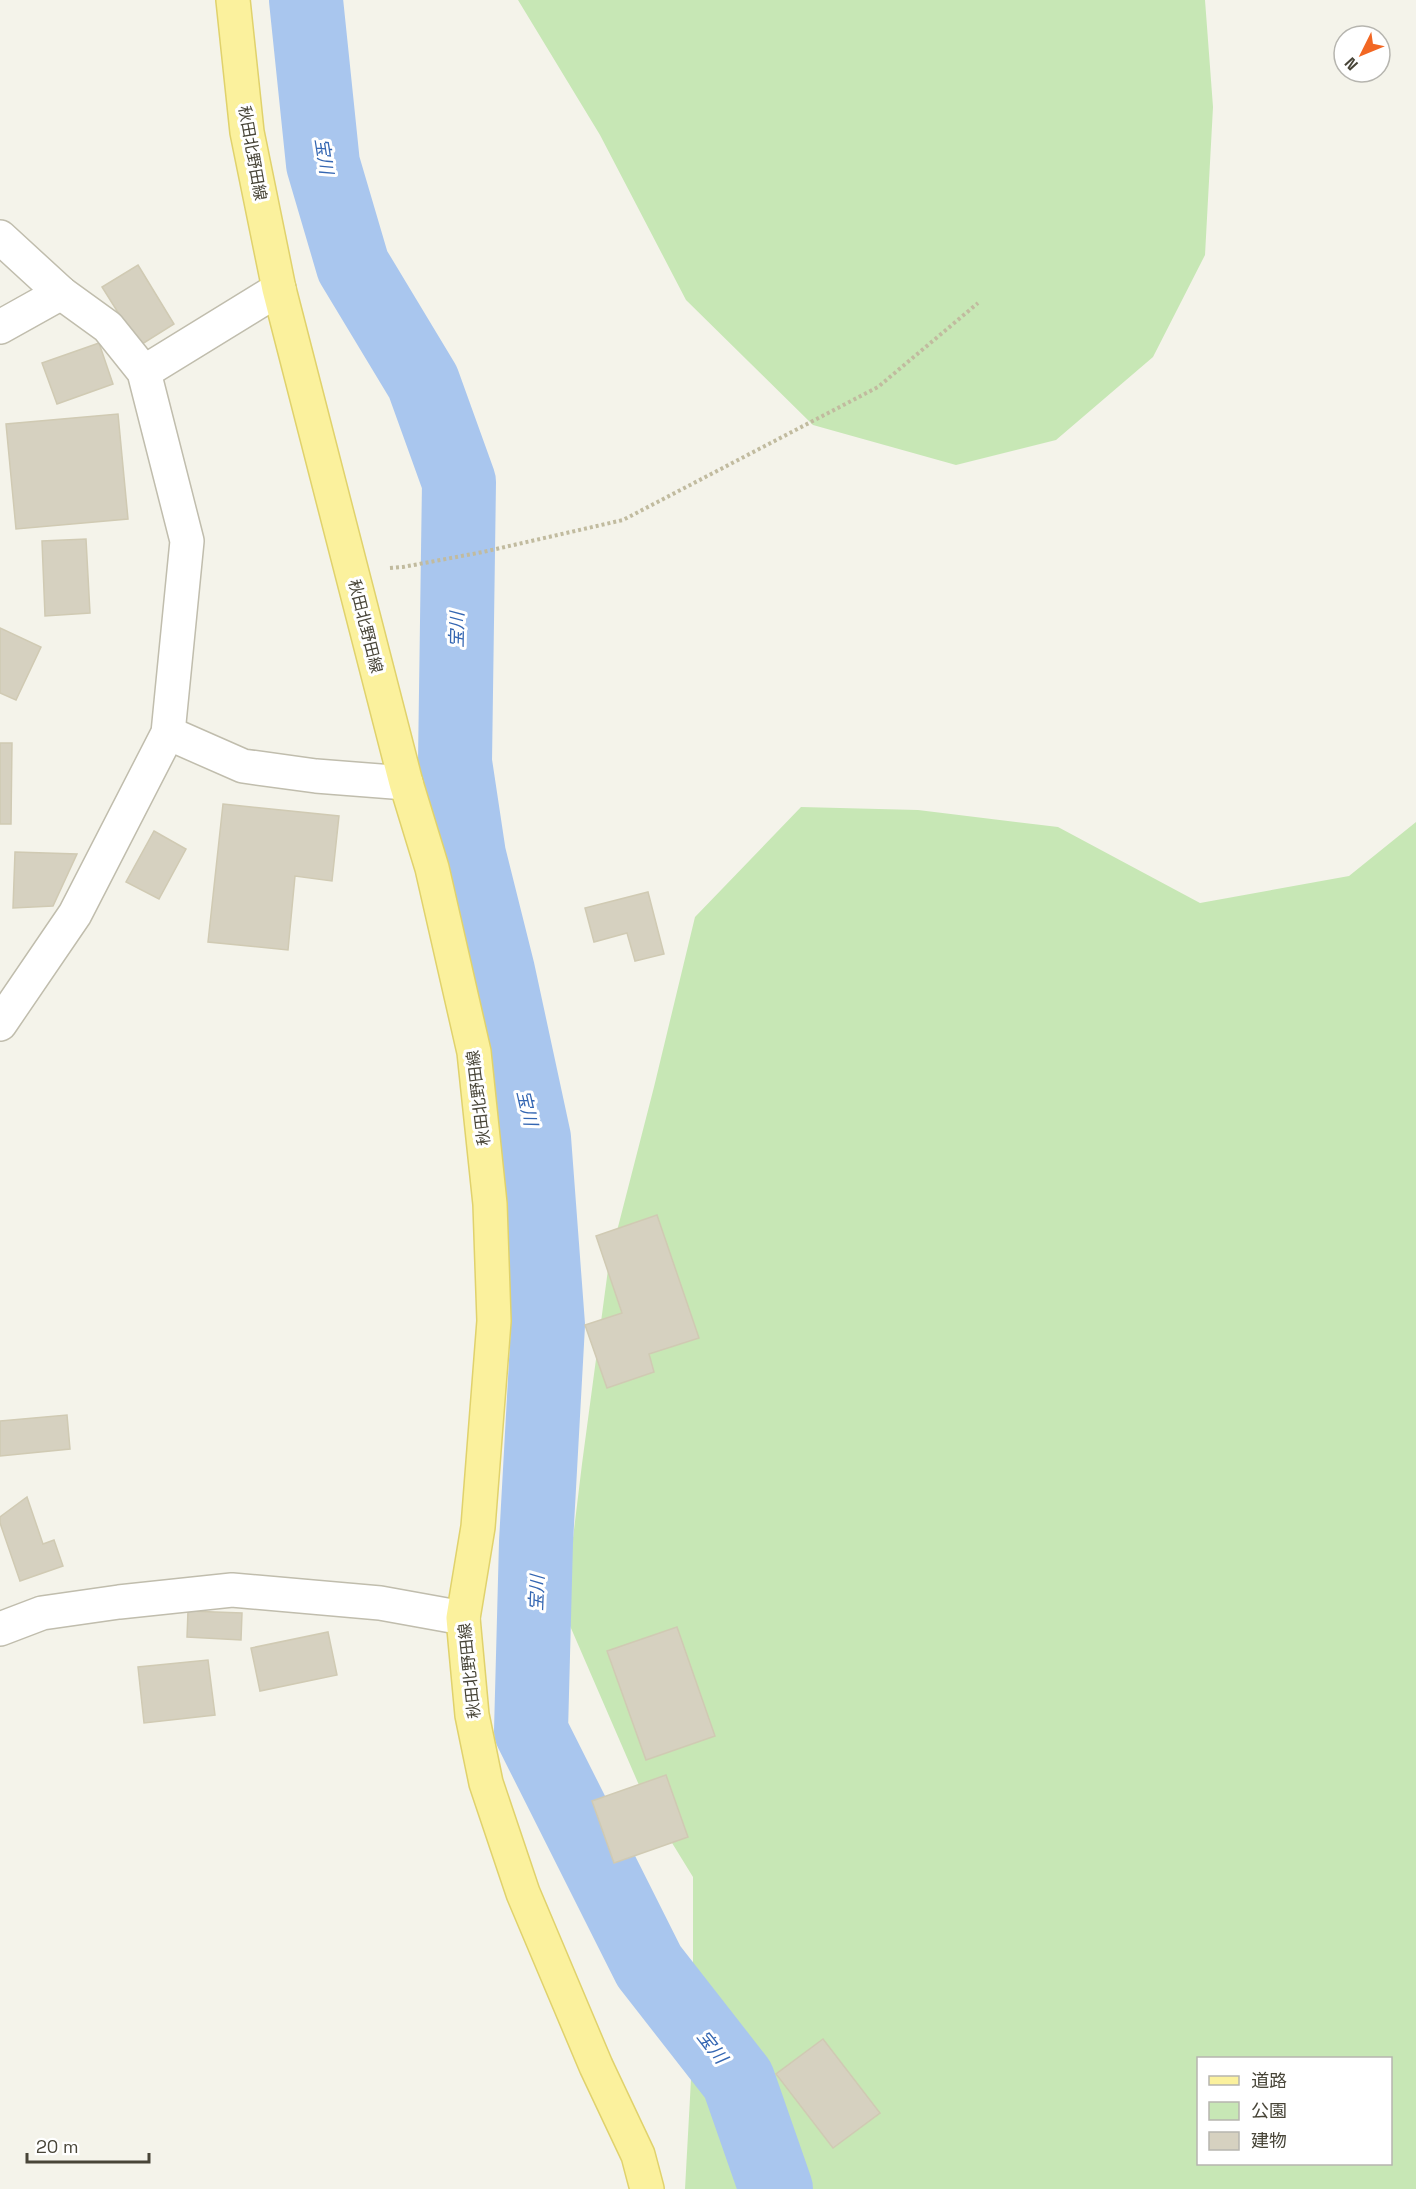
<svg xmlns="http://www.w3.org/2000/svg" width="1416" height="2189" viewBox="0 0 1416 2189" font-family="'Space Grotesk','Noto Sans JP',sans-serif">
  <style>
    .green { fill: #c7e7b5; fill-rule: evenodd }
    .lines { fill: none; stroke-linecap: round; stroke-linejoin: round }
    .river { stroke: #a9c6ee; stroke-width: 74 }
    .building { fill: #d6d1c0; stroke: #d0cab3; stroke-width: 1.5 }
    .minor-casing { stroke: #c0bdad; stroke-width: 36 }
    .major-casing { stroke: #e0d26c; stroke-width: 36 }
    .path { stroke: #c1bb9f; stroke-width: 4; stroke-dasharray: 3 3; stroke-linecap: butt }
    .minor { stroke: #fff; stroke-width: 33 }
    .major { stroke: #fbf19d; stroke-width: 33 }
    .labels { text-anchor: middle; stroke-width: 6; stroke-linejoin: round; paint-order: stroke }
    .street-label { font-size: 16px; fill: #484538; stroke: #fff }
    .water-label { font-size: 18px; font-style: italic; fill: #3466b2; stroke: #fff }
  </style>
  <rect width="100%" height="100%" fill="#f4f3ea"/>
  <!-- green -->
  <g class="green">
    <polygon points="518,0 1205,0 1213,107 1205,255 1153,357 1056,440 956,465 813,425 686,300 600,135"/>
    <path d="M801,807l117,3 140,17 142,76 149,-27 67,-54v1367h-731l8,-146v-166l-48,-78 -81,-187 18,-148 27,-202 45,-175 41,-170zM1198,2058h192v106h-192z"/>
  </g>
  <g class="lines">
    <!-- river -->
    <polyline class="river" points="306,0 323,164 353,266 423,382 459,482 455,762 469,855 498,971 534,1138 548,1325 536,1542 531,1731 649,1966 738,2080 776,2189"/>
  </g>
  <!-- building -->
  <g class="building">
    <polygon points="138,265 174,324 139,346 102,287"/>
    <polygon points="99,343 113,384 57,404 42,363"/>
    <polygon points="118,414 128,519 16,529 6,424"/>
    <polygon points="86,539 90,613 45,616 42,541"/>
    <polygon points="0,628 41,647 16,700 0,693"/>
    <polygon points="0,743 12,743 11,824 0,824"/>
    <polygon points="223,804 339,816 332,881 295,876 288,950 208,942"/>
    <polygon points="154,831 186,849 159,899 126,882"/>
    <polygon points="15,852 77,854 53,906 13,908"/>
    <polygon points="648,892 664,954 635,961 627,933 594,942 585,908"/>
    <polygon points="657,1215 699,1338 649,1354 654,1372 607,1388 585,1325 622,1313 596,1236"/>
    <polygon points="67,1415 70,1449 0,1456 0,1421"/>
    <polygon points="27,1497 43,1544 54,1540 63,1566 20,1581 0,1523 0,1517"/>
    <polygon points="188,1611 242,1613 241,1640 187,1637"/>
    <polygon points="677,1627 715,1736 646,1760 607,1651"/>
    <polygon points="328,1632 337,1675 260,1691 251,1648"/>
    <polygon points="208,1660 215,1715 144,1723 138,1667"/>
    <polygon points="666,1775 688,1837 614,1863 592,1801"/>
    <polygon points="823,2039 880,2113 833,2148 776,2074"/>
  </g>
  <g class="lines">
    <defs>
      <g id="minor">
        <polyline points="0,237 61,293 108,327 144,372 187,541 168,733 75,914 0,1024"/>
        <polyline points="0,327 61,293"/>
        <polyline points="144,372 279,289"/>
        <polyline points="168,733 243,766 316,776 406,783"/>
        <polyline points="0,1629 42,1613 119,1602 232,1590 380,1603 463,1618"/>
      </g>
      <polyline id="major" points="233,0 247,132 279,289 406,783 432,868 474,1052 490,1204 494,1321 478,1527 463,1618 472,1715 486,1783 523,1893 596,2066 638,2155 647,2189"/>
    </defs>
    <!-- minor casing -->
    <use href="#minor" class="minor-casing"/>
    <!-- major casing -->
    <use href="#major" class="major-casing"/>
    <!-- path -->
    <polyline class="path" points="390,568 403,567 483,552 623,520 878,387 978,303"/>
    <!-- minor -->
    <use href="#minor" class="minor"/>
    <!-- major -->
    <use href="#major" class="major"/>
  </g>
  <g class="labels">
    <!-- street labels -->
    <g class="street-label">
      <text transform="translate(253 153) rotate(80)" y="6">秋田北野田線</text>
      <text transform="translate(366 626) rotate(76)" y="6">秋田北野田線</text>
      <text transform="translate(478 1098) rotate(-97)" y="6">秋田北野田線</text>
      <text transform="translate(469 1671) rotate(-96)" y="6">秋田北野田線</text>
    </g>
    <!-- water labels -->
    <g class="water-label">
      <text transform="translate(324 156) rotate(81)" y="6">宝川</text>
      <text transform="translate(457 630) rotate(-89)" y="6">宝川</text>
      <text transform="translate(527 1108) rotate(77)" y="6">宝川</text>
      <text transform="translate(537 1593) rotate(-88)" y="6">宝川</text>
      <text transform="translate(712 2047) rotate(52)" y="6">宝川</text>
    </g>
  </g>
  <!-- legend -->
  <rect x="1197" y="2057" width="195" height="108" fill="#ffffff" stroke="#b6b5af" stroke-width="1.5"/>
  <rect x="1209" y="2076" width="30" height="9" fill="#fbf19d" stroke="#b6b5af" stroke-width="1.5"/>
  <text x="1251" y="2087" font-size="18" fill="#484538">道路</text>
  <rect x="1209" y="2102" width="30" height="18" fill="#c7e7b5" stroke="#b6b5af" stroke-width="1.5"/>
  <text x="1251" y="2117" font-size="18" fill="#484538">公園</text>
  <rect x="1209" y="2132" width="30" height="18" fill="#d6d1c0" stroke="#b6b5af" stroke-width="1.5"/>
  <text x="1251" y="2147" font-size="18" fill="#484538">建物</text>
  <!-- north arrow -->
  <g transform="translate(1362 54) rotate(227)"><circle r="28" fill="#ffffff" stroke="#b6b5af" stroke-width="1.5"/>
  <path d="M0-4.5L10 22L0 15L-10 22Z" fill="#f26723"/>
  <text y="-9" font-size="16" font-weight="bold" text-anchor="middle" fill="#484538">N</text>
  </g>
  <!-- scale -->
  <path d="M27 2153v9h122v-9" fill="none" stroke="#484538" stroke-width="3"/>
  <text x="36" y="2153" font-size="18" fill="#484538" stroke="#ffffff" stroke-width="4.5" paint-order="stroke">20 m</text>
</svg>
